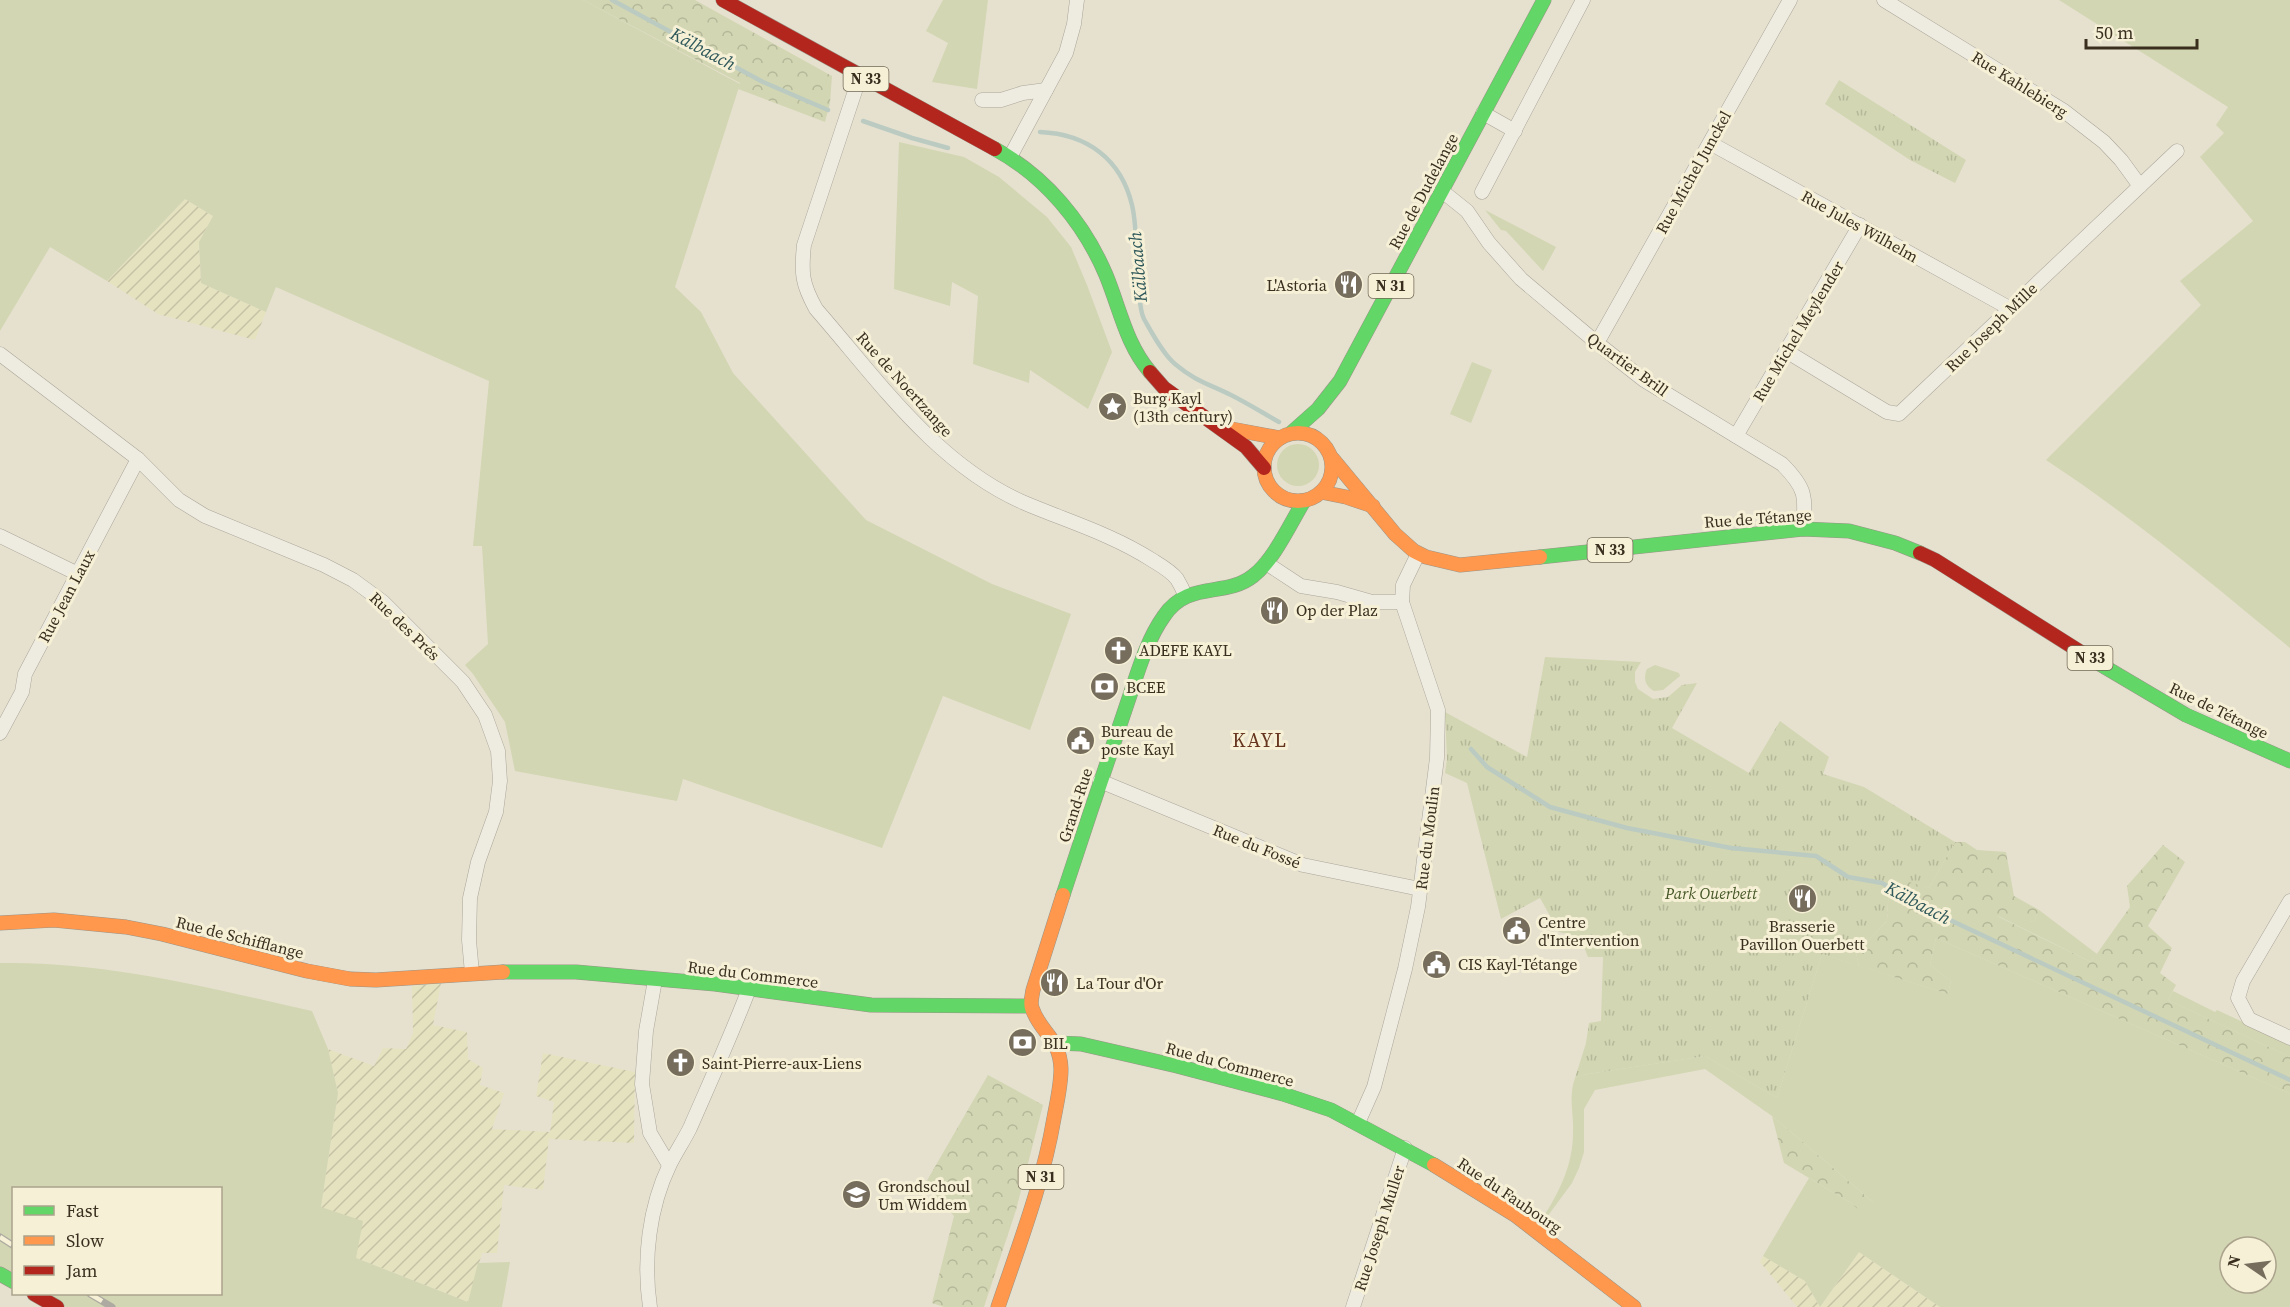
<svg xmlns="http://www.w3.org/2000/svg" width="2290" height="1307" viewBox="0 0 2290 1307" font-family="'Source Serif 4',serif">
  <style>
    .farmland { fill: url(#farmland-furrows) }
    .grass { fill: #d2d6b2; fill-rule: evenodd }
    .forest { fill: url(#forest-crowns) }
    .park { fill: url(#park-tufts) }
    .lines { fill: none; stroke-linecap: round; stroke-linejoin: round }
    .stream { stroke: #bbcbc2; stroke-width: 4.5 }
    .street-casing { stroke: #aba698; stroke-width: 15 }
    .fast-casing { stroke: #9b9588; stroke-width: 15 }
    .slow-casing { stroke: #9b9588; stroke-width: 15 }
    .jam-casing { stroke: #9b9588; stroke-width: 15 }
    .street { stroke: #eeebe1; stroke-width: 14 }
    .fast { stroke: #63d668; stroke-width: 14 }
    .slow { stroke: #ff974d; stroke-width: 14 }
    .jam { stroke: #b3261e; stroke-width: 14 }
    .rail-casing { stroke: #adaaa1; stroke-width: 7 }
    .rail { stroke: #f6f0d6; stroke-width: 4.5; stroke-dasharray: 14; stroke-linecap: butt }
    .labels { text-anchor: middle; stroke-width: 6; stroke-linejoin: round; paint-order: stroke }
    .shield { fill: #f6f0d6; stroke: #726956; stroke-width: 1.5 }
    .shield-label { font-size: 15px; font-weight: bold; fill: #3a2f1f }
    .street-label { font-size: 16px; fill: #3a2f1f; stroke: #f6f0d6 }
    .poi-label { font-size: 16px; fill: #3a2f1f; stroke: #f6f0d6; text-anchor: start }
    .park-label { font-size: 16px; font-style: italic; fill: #455726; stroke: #f6f0d6 }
    .water-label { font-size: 18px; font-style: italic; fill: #2f585a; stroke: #f6f0d6 }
    .quarter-label { font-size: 20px; letter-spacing: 1.5px; fill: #67361f; stroke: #f6f0d6 }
  </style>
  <defs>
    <pattern id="farmland-furrows" width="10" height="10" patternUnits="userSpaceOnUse" patternTransform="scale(1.5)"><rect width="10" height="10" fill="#e5e2c0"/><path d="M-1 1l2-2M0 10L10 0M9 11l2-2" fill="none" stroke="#c5c2a5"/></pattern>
    <pattern id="forest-crowns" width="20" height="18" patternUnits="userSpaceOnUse" patternTransform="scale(1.5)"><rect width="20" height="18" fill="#d2d6b2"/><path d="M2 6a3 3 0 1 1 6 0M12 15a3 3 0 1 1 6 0" fill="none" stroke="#b5b899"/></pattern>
    <pattern id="park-tufts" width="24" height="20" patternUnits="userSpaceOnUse" patternTransform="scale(1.5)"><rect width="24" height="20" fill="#d2d6b2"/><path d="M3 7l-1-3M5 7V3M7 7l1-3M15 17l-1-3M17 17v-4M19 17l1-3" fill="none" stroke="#b5b899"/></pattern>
  </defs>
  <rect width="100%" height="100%" fill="#e6e1cf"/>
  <!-- farmland -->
  <g class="farmland">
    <polygon points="185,199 213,216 199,242 201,283 266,312 255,340 158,314 107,281"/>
    <polygon points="441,983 433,1025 467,1032 468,1059 483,1068 480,1085 504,1093 492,1129 550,1132 554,1102 536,1096 543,1053 635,1072 634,1143 549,1139 543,1190 504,1185 497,1253 482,1253 468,1302 356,1258 321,1207 338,1093 328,1049 374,1066 383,1048 406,1049 413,1033 412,986"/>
    <polygon points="1859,1252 1940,1307 1820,1307"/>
    <polygon points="1763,1256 1805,1281 1820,1307 1797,1307 1760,1262"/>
  </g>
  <!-- grass -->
  <g class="grass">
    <polygon points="0,0 583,0 740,84 675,287 701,312 733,373 866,520 992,584 1071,614 1030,730 943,696 882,848 683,779 677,801 515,771 505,722 473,674 465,665 488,644 482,546 473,546 489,381 276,287 266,312 201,283 199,242 213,216 185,199 107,281 50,247 0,331"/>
    <polygon points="943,0 988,0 977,89 932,82 948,43 926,31"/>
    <path d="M2059,0h231v648c-79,-65 -157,-131 -244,-188l155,-155 -21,-24 73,-60 -53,-64 24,-24 -8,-8 12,-18z"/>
    <polygon points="899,142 964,157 999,177 1047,217 1071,247 1087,285 1112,352 1088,409 1030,370 1029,383 973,364 978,296 952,282 950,306 894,289"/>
    <polygon points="1485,210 1556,247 1543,271 1506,231 1501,230"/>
    <polygon points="1472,362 1492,370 1471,423 1450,414"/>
    <circle cx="1298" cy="465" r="21"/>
    <path d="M1655,665l24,8 1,3 -17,14 -9,1c-9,-5 -11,-13 -7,-22z"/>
    <polygon points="2039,910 2097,954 2091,962 1994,914 2034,922"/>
    <path d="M1936,938l354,156v213h-350l-81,-55 -39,55 -15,-26 -42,-25 46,-78 42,25 17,14 5,-15 -101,-86 -67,-47 -110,21 -11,19v43l-5,16 -7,15 -28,38 -2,-2c17,-26 31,-54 31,-86 1,-21 -5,-35 2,-55l7,-3 123,-19 72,42 45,-144 126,40 3,-13 -21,-16zM2230,1247h36v36h-36z"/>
    <path d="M0,963c105,-2 210,25 312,48l16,38 10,44 -17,114 42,14 -7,37 112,44 10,-39 32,-1 -8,45h-436l-23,-13h177v-106h-206l-1,89 -13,-8z"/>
    <polygon points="2173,991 2215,1012 2217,1010 2290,1044 2290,1057 2168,1000"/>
  </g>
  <!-- forest -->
  <g class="forest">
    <polygon points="583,0 695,0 832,76 830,103 825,122 738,89 740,83"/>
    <polygon points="1955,842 1965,842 1977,850 2006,852 2014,896 2039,910 2034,922 1997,916 2091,962 2130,907 2127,886 2163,845 2185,862 2148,926 2172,948 2160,973 2176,985 2168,1000 2290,1057 2290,1094 1936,938 1930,965 1951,981 1948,994 1859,966 1856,953 1887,921 1888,901 1899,878 1929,888"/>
    <polygon points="988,1075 1043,1105 1016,1210 984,1307 944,1307 932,1303 954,1216 925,1184"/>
    <polygon points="1772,1116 1874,1203 1868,1218 1851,1203 1784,1163"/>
  </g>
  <!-- park -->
  <g class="park">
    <polygon points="1839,80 1966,160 1955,183 1910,160 1825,104"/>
    <polygon points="1545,657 1641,662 1635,672 1635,682 1638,689 1653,699 1668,697 1682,685 1697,683 1672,728 1749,773 1780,721 1829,757 1823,774 1864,787 1955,842 1929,888 1899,879 1888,901 1887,921 1856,953 1859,966 1822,954 1777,1098 1705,1056 1582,1075 1575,1078 1586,1043 1589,1023 1601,1021 1603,957 1588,957 1580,937 1559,932 1540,898 1501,919 1467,783 1445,773 1447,759 1445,712 1527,757"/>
  </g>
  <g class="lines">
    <!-- stream -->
    <g class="stream">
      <polyline points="612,0 763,82 828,110"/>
      <polyline points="863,121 912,138 948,148"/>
      <path d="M1040,132c47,2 81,27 92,73 6,25 3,53 6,78 2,11 1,26 6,36 8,14 19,35 31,45 20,17 34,20 56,31 16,8 32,18 48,27"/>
      <polyline points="1471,749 1487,767 1550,807 1627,828 1731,848 1816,856 1848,877 1882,883 1918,905 2290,1080"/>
    </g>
    <defs>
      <g id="street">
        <polyline points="1884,0 2064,111 2104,142 2121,160 2140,186"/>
        <path d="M860,76l-56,169c-3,28 -2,39 12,64 62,71 121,157 211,195 43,18 86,31 125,56 8,5 19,11 25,19 3,5 6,11 8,16"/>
        <polyline points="982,100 1001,100 1023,93 1046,90"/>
        <polyline points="1483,113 1515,131"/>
        <polyline points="1710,143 2011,309"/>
        <polyline points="1010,157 1066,53 1074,24 1077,0"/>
        <path d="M1442,191l25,20 22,32 32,36 76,64 47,37 138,84c24,24 24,32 21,65"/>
        <polyline points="1482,192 1583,0"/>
        <polyline points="1597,343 1790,0"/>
        <polyline points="1786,351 1887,412 1899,414 2177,151"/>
        <polyline points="0,354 138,459 179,500 205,516 324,565 353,580 383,602 463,682 485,715 498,751 500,781 496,812 478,862 470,898 469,940 472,973"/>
        <polyline points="1736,436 1860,225"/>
        <polyline points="0,536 78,574"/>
        <polyline points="1266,563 1301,586 1337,592 1372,602 1402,602"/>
        <polyline points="0,733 22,692 25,674 138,459"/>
        <polyline points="1100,781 1303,865 1420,889"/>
        <polyline points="2290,901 2243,981 2238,998 2249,1019 2290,1038"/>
        <polyline points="655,980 646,1031 642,1084 650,1133 669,1165"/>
        <polyline points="1358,1123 1374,1087 1405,969 1418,907 1437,758 1438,710 1402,602 1403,585 1418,554"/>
        <path d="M650,1307c-7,-47 -1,-100 20,-143 6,-12 14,-24 20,-36 20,-46 41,-92 59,-139"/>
        <polyline points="1353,1307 1405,1148"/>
      </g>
      <g id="fast">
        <path d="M995,149c50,27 89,74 111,126 14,34 20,69 44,97"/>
        <polyline points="1291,433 1318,409 1340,381 1544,0"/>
        <polyline points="1540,557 1803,529 1849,531 1895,543 1920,553"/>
        <polyline points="2098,663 2186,715 2290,761"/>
        <path d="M1063,895c21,-64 42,-127 64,-191 10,-29 19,-63 37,-88 24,-36 61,-18 89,-40 21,-16 37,-52 51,-75"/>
        <polyline points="503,972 576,972 715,984 871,1005 1031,1006"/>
        <polyline points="1056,1043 1081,1044 1177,1066 1283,1094 1331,1110 1434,1165"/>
        <polyline points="0,1274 14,1282"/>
      </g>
      <g id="slow">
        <polyline points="1226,428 1280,438"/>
        <circle cx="1298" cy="467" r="34"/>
        <polyline points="1332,458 1395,534 1414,551 1426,557 1460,565 1540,557"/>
        <polyline points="1321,492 1346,497 1373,506"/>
        <polyline points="0,923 54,920 126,927 162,934 307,971 350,979 376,980 503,972"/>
        <polyline points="1434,1165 1515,1215 1634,1307"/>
        <path d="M998,1307c21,-62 45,-124 56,-189 3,-16 7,-33 7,-49 -1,-32 -21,-36 -29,-61 -2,-5 0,-12 1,-18l30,-95"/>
      </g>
      <g id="jam">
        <polyline points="723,0 995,149"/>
        <polyline points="1150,372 1164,388 1246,447 1264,468"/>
        <polyline points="1920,553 1935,560 2098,663"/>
        <polyline points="34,1294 57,1307"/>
      </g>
    </defs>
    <!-- street casing -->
    <use href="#street" class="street-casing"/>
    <!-- fast casing -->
    <use href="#fast" class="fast-casing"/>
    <!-- slow casing -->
    <use href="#slow" class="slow-casing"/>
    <!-- jam casing -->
    <use href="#jam" class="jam-casing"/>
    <!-- street -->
    <use href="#street" class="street"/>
    <!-- fast -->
    <use href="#fast" class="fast"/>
    <!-- slow -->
    <use href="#slow" class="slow"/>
    <!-- jam -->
    <use href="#jam" class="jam"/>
    <defs>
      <g id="rail">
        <polyline points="0,1237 14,1246"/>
        <polyline points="90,1294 112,1307"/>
      </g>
    </defs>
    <!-- rail casing -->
    <use href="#rail" class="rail-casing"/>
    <!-- rail -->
    <use href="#rail" class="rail"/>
  </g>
  <!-- icons -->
  <defs>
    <symbol id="restaurant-disc" viewBox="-11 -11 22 22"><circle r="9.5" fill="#766d5d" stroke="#f6f0d6"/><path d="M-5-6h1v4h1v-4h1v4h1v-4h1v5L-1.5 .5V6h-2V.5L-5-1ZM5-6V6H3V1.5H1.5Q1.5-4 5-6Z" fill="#fff"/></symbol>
    <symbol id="sight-disc" viewBox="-11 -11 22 22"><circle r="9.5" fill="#766d5d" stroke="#f6f0d6"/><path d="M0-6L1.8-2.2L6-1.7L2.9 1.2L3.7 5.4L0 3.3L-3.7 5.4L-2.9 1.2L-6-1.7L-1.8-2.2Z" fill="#fff"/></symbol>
    <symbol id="church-disc" viewBox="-11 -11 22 22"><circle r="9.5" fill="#766d5d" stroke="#f6f0d6"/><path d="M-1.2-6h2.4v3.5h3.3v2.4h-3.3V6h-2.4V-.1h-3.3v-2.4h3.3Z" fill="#fff"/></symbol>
    <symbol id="bank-disc" viewBox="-11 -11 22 22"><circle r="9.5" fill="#766d5d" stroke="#f6f0d6"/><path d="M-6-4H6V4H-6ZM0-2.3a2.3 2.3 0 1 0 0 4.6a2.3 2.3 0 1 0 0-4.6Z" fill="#fff"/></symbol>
    <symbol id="civic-disc" viewBox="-11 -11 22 22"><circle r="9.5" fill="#766d5d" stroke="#f6f0d6"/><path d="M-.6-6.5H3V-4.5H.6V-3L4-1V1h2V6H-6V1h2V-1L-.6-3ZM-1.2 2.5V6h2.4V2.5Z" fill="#fff"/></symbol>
    <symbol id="school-disc" viewBox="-11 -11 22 22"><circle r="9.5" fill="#766d5d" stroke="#f6f0d6"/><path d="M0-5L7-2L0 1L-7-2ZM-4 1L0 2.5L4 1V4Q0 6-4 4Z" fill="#fff"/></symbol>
  </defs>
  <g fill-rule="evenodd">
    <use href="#restaurant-disc" x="1332" y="268" width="33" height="33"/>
    <use href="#sight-disc" x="1096" y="390" width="33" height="33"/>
    <use href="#restaurant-disc" x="1258" y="594" width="33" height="33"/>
    <use href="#church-disc" x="1102" y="634" width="33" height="33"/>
    <use href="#bank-disc" x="1088" y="670" width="33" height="33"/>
    <use href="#civic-disc" x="1064" y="724" width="33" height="33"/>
    <use href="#restaurant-disc" x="1786" y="882" width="33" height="33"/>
    <use href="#civic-disc" x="1500" y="914" width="33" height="33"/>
    <use href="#civic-disc" x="1420" y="948" width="33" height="33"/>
    <use href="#restaurant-disc" x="1038" y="966" width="33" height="33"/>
    <use href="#bank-disc" x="1006" y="1026" width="33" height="33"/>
    <use href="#church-disc" x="664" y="1046" width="33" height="33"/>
    <use href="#school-disc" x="840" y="1178" width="33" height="33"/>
  </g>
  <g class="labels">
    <!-- shield labels -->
    <g class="shield">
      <rect x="843.5" y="67" width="45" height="24" rx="4.5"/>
      <rect x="1368.5" y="274" width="45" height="24" rx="4.5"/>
      <rect x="1587.5" y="538" width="45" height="24" rx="4.5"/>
      <rect x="2067.5" y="646" width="45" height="24" rx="4.5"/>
      <rect x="1018.5" y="1165" width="45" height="24" rx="4.5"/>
    </g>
    <g class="shield-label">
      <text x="866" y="84">N 33</text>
      <text x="1391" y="291">N 31</text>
      <text x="1610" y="555">N 33</text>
      <text x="2090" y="663">N 33</text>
      <text x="1041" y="1182">N 31</text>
    </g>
    <!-- street labels -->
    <g class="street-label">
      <text transform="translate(2020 84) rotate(32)" y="6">Rue Kahlebierg</text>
      <text transform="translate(1693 172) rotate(-61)" y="6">Rue Michel Junckel</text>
      <text transform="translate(1423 191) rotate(-62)" y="6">Rue de Dudelange</text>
      <text transform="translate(1860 226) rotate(29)" y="6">Rue Jules Wilhelm</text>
      <text transform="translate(1991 327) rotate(-44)" y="6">Rue Joseph Mille</text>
      <text transform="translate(1798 331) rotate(-59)" y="6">Rue Michel Meylender</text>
      <text transform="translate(1628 364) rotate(36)" y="6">Quartier Brill</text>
      <text transform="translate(905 384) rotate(48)" y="6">Rue de Noertzange</text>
      <text transform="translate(1758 518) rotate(-4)" y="6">Rue de Tétange</text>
      <text transform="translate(66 596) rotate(-62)" y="6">Rue Jean Laux</text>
      <text transform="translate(405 626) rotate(44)" y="6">Rue des Prés</text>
      <text transform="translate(2219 710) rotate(26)" y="6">Rue de Tétange</text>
      <text transform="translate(1075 805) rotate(-72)" y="6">Grand-Rue</text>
      <text transform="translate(1427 838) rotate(-83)" y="6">Rue du Moulin</text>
      <text transform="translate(1257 846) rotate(22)" y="6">Rue du Fossé</text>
      <text transform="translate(240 937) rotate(14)" y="6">Rue de Schifflange</text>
      <text transform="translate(753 974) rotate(7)" y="6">Rue du Commerce</text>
      <text transform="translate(1230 1064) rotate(15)" y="6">Rue du Commerce</text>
      <text transform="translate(1510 1195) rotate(34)" y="6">Rue du Faubourg</text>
      <text transform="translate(1379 1228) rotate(-72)" y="6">Rue Joseph Muller</text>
    </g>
    <!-- poi labels -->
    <g class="poi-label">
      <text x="1327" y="291" text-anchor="end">L'Astoria</text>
      <text x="1133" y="404">Burg Kayl<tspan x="1133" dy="18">(13th century)</tspan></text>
      <text x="1296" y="616">Op der Plaz</text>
      <text x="1139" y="656">ADEFE KAYL</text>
      <text x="1126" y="693">BCEE</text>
      <text x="1101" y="737">Bureau de<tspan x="1101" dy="18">poste Kayl</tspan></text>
      <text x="1538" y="928">Centre<tspan x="1538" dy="18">d'Intervention</tspan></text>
      <text x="1802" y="932" text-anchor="middle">Brasserie<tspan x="1802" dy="18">Pavillon Ouerbett</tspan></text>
      <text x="1458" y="970">CIS Kayl-Tétange</text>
      <text x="1076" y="989">La Tour d'Or</text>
      <text x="1043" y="1049">BIL</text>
      <text x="702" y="1069">Saint-Pierre-aux-Liens</text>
      <text x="878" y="1192">Grondschoul<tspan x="878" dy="18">Um Widdem</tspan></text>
    </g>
    <!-- park labels -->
    <g class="park-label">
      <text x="1711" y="899">Park Ouerbett</text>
    </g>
    <!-- water labels -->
    <g class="water-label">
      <text transform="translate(703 49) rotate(28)" y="6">Kälbaach</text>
      <text transform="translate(1138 267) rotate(-95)" y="6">Kälbaach</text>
      <text transform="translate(1918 903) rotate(28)" y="6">Kälbaach</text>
    </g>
    <!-- quarter labels -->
    <g class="quarter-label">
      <text x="1260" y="747">KAYL</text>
    </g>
  </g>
  <!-- legend -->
  <rect x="12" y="1187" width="210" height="108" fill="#f6f0d6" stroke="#aba38d" stroke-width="1.5"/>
  <rect x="24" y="1206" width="30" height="9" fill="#63d668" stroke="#aba38d" stroke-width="1.5"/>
  <text x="66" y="1217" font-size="18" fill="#3a2f1f">Fast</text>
  <rect x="24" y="1236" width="30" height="9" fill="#ff974d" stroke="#aba38d" stroke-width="1.5"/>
  <text x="66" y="1247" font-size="18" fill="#3a2f1f">Slow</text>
  <rect x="24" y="1266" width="30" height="9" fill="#b3261e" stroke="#aba38d" stroke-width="1.5"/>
  <text x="66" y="1277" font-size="18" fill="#3a2f1f">Jam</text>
  <!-- north arrow -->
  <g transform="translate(2248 1265) rotate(284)"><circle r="28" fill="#f6f0d6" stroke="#aba38d" stroke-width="1.5"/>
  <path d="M0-4.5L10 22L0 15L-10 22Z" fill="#766d5d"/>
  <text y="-9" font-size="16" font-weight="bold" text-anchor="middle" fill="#3a2f1f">N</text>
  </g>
  <!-- scale -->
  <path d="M2086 39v9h111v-9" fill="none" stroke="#3a2f1f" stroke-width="3"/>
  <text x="2095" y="39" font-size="18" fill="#3a2f1f" stroke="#f6f0d6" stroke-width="4.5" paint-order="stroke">50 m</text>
</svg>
